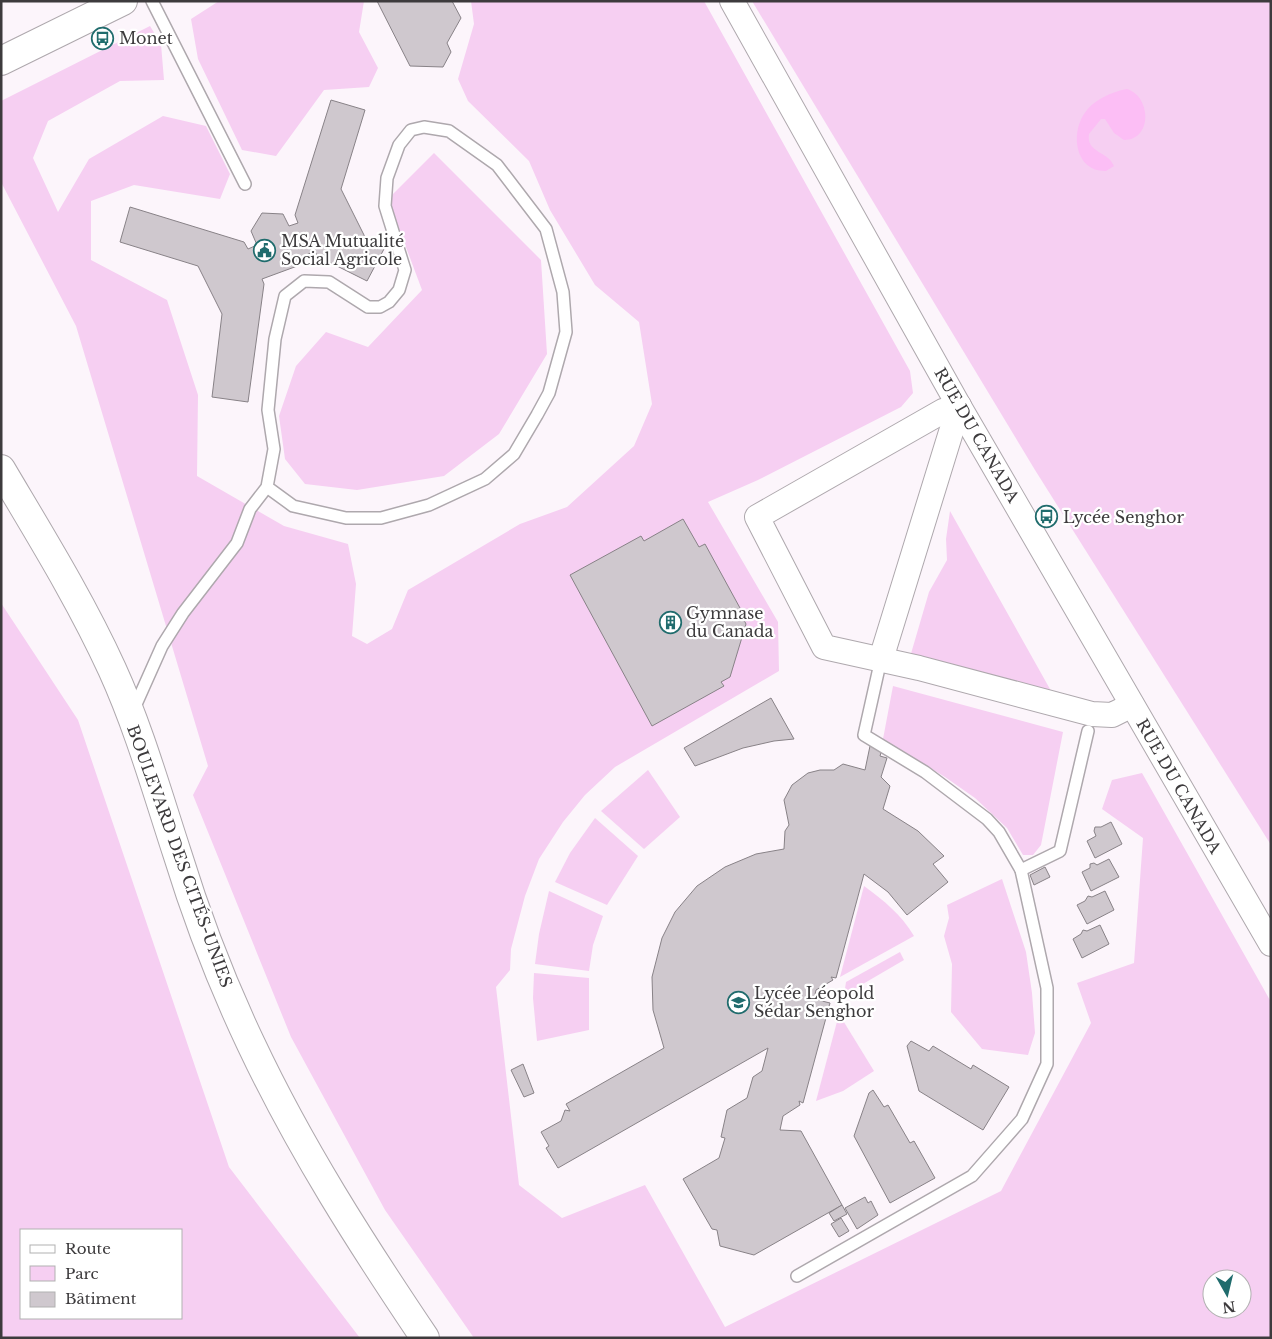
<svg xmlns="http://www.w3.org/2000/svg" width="1272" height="1339" viewBox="0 0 1272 1339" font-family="'Libre Baskerville',serif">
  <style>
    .green { fill: #f6cff2; fill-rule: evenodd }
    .water { fill: #fcbef5 }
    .building { fill: #cfc8ce; stroke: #888287 }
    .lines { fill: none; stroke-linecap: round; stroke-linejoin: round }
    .service-casing { stroke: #aea8ad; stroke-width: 14 }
    .minor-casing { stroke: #aea8ad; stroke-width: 26 }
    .tertiary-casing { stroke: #aea8ad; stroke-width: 30 }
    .primary-casing { stroke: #aea8ad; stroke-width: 30 }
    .service { stroke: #fff; stroke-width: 11 }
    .minor { stroke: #fff; stroke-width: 24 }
    .tertiary { stroke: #fff; stroke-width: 28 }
    .primary { stroke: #fff; stroke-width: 28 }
    .labels { text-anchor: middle; stroke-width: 4.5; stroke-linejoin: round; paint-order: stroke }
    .poi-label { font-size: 16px; fill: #3d3b3d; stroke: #fff; text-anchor: start }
    .street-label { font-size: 16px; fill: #3d3b3d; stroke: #fff }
  </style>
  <rect width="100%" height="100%" fill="#fcf5fb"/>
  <!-- green -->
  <g class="green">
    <polygon points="219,1 364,1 359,32 378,68 369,87 324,90 276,156 242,150 198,59 191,19"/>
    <path d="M471,1h233l206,370 3,22 -12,14 -143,73 -50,22 70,120 1,49 -164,96 -30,28 -22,27 -24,37 -14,37 -14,53 -1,21 -14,17 23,198 43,33 83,-33 80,142 276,-136 90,-168 -14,-40 57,-20 9,-125 -41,-29 10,-29 30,-7 129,229v336h-797l-89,-128 -94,-173 -98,-242 15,-29 -132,-440 -75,-144v-81l149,-75 11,18 3,36 -44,1 -72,40 -15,37 25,54 31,-53 74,-43 43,10 24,48 -10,25 -86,-14 -43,16v59l76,40 31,95 -1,81 87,50 64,18 8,40 -4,52 15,8 25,-15 16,-39 112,-66 47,-17 67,-61 18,-42 -13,-82 -44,-37 -45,-75 -21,-49 -61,-60 -10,-22 16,-55zM1212,1279h30v30h-30z"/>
    <polygon points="752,1 1271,1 1271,845 1035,470"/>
    <polygon points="434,153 541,260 547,354 499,434 444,476 357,490 305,484 285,459 279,416 296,366 326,332 368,347 422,290 388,199"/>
    <polygon points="950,511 1055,698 910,657 929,592 947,560 946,539"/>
    <path d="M1,603l77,117 151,447 131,171h-359zM21,1230h160v88h-160z"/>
    <polygon points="893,686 1063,732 1041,845 1033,855 1023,855 1007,828 975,798 945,777 883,739"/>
    <polygon points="648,770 680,817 644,849 601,811"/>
    <polygon points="595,818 638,856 607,905 555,882 570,853"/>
    <polygon points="1002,879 1026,952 1032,993 1035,1033 1028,1055 982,1049 951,1012 952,964 944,936 949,918 947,905"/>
    <path d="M864,886c20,15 37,28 50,50l-74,41z"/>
    <polygon points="549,891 603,916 593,945 589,971 535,964 539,934"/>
    <polygon points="900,952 904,960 844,995 846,982"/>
    <polygon points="534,973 589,978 589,1030 537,1041 533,998"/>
    <polygon points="839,1014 874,1071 843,1091 816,1101"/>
  </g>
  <!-- water -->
  <path class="water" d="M1127,89c24,7 26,51 -3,51l-10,-7 -9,-14h-4l-12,15c-3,19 19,17 25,32l-8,5c-30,1 -36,-36 -22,-57 9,-14 27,-22 43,-25z"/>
  <!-- building -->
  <g class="building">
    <polygon points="377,1 452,1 461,18 447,43 451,52 443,67 410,66"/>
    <polygon points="331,100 365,110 341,189 366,239 384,249 367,281 317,256 315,251 297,259 300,265 262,279 264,284 248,402 212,397 222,314 198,266 120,242 130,207 244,242 248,249 257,245 251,231 262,213 283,214 289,226 298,223 295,215"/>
    <polygon points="683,519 699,547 705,544 746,619 744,620 746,624 730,677 721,682 724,686 652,726 570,575 641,536 644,541"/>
    <polygon points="771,698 794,739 774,741 743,748 695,766 684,748"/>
    <polygon points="870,746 882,749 880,756 887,758 881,777 890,786 883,809 918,831 944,856 933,864 948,882 907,915 888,892 864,874 836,978 831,977 833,980 816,990 814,999 830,1003 803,1103 799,1101 800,1105 783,1116 780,1130 801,1131 842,1205 754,1255 720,1246 717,1230 712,1229 683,1179 719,1158 725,1138 721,1137 727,1110 747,1098 753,1077 762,1071 768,1048 558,1168 546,1148 549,1146 541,1132 561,1121 565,1110 570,1111 566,1104 664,1048 653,1010 652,977 662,938 675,912 697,886 725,867 756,854 784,849 785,831 789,825 784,800 792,785 808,773 820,770 834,770 843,764 865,770"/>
    <polygon points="1111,822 1122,844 1095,858 1087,841 1096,836 1094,831 1095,827 1101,827"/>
    <polygon points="1109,859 1119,877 1091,891 1082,872 1090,868 1090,864 1094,863 1097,865"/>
    <polygon points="1045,867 1050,877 1034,885 1030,875"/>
    <polygon points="1105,891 1114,910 1087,924 1077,905 1085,901 1088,896 1092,897"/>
    <polygon points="1100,925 1109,944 1082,958 1073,939 1081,934 1083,930 1087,931"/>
    <polygon points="911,1041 929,1051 933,1046 971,1069 973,1065 1009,1087 983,1130 919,1091 907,1046"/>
    <polygon points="523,1064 534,1093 524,1097 511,1070"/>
    <polygon points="873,1090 884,1107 888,1105 910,1143 914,1141 935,1178 890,1203 854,1136 869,1093"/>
    <polygon points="865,1197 868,1203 871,1201 878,1215 857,1229 845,1208"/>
    <polygon points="842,1205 847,1214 834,1221 829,1213"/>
    <polygon points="841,1218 849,1231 839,1237 831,1224"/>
  </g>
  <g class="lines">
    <defs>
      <g id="service">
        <polyline points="152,1 245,184"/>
        <polyline points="133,711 162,646 183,613 237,543 250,509 267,487 293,506 346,518 381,518 429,505 485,479 514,454 537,415 549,393 566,332 563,292 546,229 497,165 449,131 424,127 411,130 399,145 387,178 385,206 405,270 399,290 389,302 380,307 368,307 329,282 304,281 285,296 275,339 268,410 274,449 267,487"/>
        <polyline points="1021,870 1060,851 1088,731"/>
        <polyline points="797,1276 972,1176 1022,1119 1047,1064 1047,988 1021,870 999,832 987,819 925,772 864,735 881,659"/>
      </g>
      <g id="minor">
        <polyline points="732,1 959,406 1271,944"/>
        <polyline points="959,406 943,411 757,517 824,647 919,668 1092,714 1112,715 1132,705"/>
        <polyline points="881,659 959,406"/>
      </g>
      <polyline id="tertiary" points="1,61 123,1"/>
      <path id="primary" d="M1,469c39,66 79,130 111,200 27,59 45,123 65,184 20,65 45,130 74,191 49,104 110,199 174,294"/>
    </defs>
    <!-- service casing -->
    <use href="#service" class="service-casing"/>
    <!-- minor casing -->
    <use href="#minor" class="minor-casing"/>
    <!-- tertiary casing -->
    <use href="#tertiary" class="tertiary-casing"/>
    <!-- primary casing -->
    <use href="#primary" class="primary-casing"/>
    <!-- service -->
    <use href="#service" class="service"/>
    <!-- minor -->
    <use href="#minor" class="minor"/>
    <!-- tertiary -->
    <use href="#tertiary" class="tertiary"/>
    <!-- primary -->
    <use href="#primary" class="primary"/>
  </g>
  <!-- icons -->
  <defs>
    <symbol id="bus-ring" viewBox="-11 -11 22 22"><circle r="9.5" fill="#fff" stroke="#206c6d" stroke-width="1.5"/><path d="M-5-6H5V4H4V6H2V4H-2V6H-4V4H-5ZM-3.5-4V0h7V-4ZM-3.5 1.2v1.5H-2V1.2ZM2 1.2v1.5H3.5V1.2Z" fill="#206c6d"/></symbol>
    <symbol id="civic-ring" viewBox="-11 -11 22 22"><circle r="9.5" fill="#fff" stroke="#206c6d" stroke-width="1.5"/><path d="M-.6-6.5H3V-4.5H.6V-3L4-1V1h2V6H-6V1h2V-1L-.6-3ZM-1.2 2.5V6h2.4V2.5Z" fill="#206c6d"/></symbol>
    <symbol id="building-ring" viewBox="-11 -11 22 22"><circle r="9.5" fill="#fff" stroke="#206c6d" stroke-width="1.5"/><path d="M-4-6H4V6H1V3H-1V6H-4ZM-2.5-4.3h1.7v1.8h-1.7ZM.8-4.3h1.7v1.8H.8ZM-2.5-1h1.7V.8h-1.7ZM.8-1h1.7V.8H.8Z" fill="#206c6d"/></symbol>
    <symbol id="school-ring" viewBox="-11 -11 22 22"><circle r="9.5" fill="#fff" stroke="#206c6d" stroke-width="1.5"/><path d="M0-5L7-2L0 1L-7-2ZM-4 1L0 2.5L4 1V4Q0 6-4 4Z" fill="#206c6d"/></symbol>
  </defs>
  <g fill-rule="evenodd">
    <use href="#bus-ring" x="90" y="26" width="25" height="25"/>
    <use href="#civic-ring" x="252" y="238" width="25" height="25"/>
    <use href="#bus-ring" x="1034" y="504" width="25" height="25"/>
    <use href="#building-ring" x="658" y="610" width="25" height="25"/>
    <use href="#school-ring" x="726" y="990" width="25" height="25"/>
  </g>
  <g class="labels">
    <!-- poi labels -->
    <g class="poi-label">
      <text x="119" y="44">Monet</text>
      <text x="281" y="247">MSA Mutualité<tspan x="281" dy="18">Social Agricole</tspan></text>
      <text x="1063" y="523">Lycée Senghor</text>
      <text x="686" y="619">Gymnase<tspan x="686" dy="18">du Canada</tspan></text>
      <text x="754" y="999">Lycée Léopold<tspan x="754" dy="18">Sédar Senghor</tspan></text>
    </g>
    <!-- street labels -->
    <g class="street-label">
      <text transform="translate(977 435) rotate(60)" y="6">RUE DU CANADA</text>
      <text transform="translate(1179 786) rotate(60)" y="6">RUE DU CANADA</text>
      <text transform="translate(180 856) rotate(70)" y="6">BOULEVARD DES CITÉS-UNIES</text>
    </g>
  </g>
  <!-- border -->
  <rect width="1272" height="1339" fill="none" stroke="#3d3b3d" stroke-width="5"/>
  <!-- legend -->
  <rect x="20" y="1229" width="162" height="90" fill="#ffffff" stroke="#b1b1b1"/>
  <rect x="30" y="1245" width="25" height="8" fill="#ffffff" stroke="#b1b1b1"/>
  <text x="65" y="1254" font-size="15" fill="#3d3b3d">Route</text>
  <rect x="30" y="1266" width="25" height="15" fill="#f6cff2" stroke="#b1b1b1"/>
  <text x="65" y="1279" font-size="15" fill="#3d3b3d">Parc</text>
  <rect x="30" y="1292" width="25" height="15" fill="#cfc8ce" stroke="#b1b1b1"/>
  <text x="65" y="1304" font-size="15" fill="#3d3b3d">Bâtiment</text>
  <!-- north arrow -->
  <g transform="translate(1227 1294) rotate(172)"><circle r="24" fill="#ffffff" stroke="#b1b1b1"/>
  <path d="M0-4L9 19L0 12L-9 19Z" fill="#206c6d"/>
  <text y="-8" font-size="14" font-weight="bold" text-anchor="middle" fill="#3d3b3d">N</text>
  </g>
</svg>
